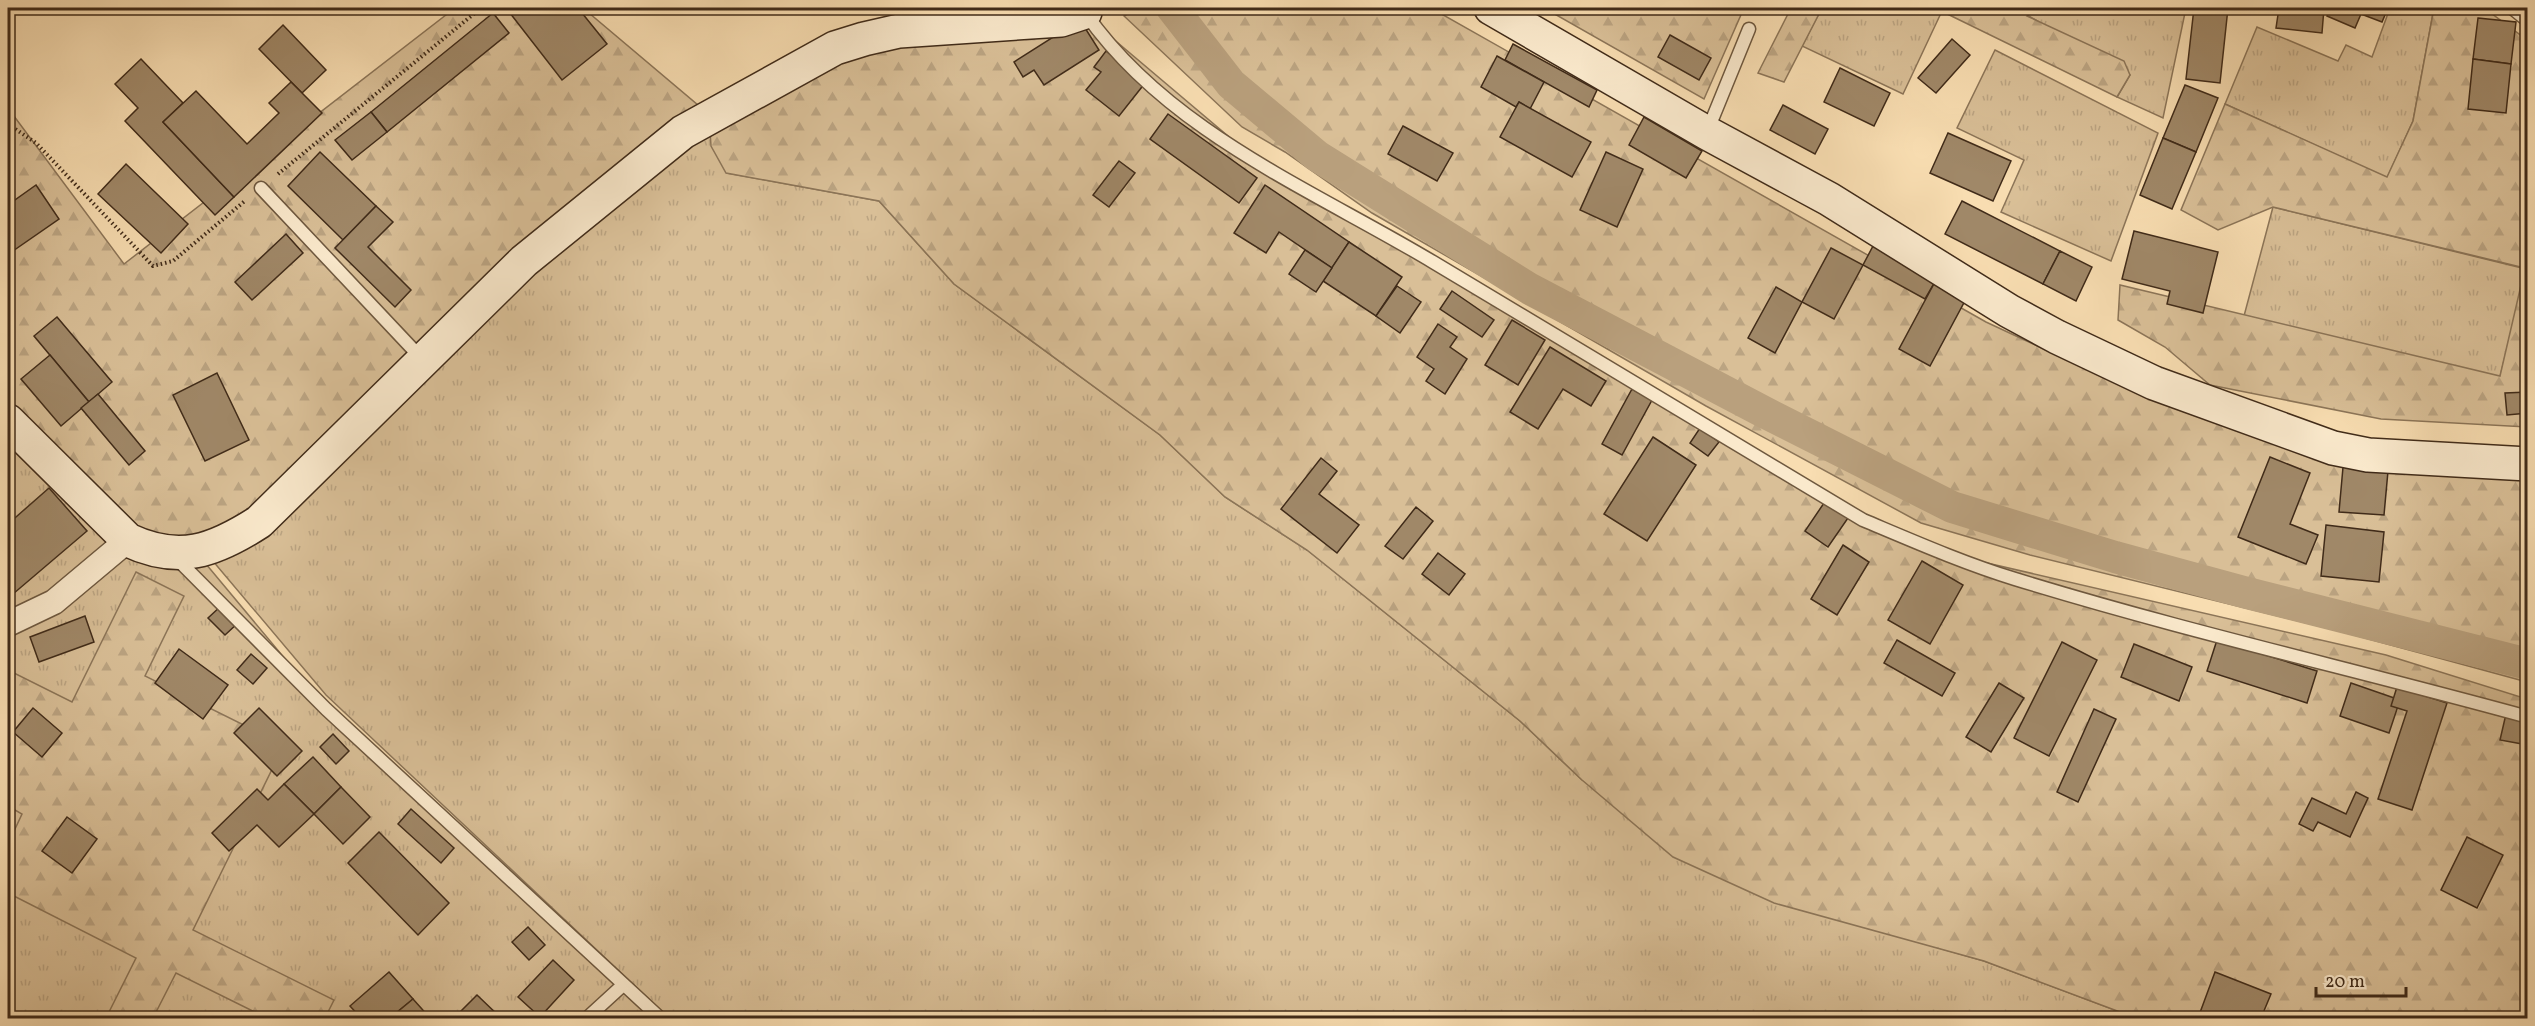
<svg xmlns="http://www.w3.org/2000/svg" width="2535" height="1026" viewBox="0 0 2535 1026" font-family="Vollkorn,serif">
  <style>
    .grass { fill: url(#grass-tufts); stroke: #8c7558; stroke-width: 1.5 }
    .forest { fill: url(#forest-firs); stroke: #8c7558; stroke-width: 1.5 }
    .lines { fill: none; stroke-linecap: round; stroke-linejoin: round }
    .canal { stroke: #b9a07d; stroke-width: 32 }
    .building { fill: #a08868; stroke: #402b19; stroke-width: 1.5 }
    .lane-casing { stroke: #6e583f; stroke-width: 15 }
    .street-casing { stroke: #6e583f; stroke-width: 27 }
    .secondary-casing { stroke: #402b19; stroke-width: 36 }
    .path { stroke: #402b19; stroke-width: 4; stroke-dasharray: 1.5 3; stroke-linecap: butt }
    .lane { stroke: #fae9cc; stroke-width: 12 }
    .street { stroke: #fae9cc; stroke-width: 24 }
    .secondary { stroke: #fae9cc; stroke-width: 33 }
  </style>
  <defs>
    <pattern id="grass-tufts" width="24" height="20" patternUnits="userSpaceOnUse" patternTransform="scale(1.5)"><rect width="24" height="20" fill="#d9bf97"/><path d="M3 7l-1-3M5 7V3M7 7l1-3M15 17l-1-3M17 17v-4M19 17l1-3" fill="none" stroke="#bba482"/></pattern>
    <pattern id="forest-firs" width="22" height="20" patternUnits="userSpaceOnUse" patternTransform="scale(1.5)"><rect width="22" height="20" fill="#d9bf97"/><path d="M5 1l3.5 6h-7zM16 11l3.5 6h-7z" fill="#bba482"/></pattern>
  </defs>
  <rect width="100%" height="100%" fill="#f8ddb1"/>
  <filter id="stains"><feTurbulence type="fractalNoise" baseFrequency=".00333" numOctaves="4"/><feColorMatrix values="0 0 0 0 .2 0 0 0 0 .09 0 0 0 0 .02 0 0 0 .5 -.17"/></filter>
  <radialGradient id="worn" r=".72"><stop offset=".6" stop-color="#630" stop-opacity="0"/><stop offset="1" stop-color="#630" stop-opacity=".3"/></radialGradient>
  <!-- grass -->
  <g class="grass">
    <polygon points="1822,8 1934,8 1942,11 1903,94 1802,46"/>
    <polygon points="2036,8 2186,8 2163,118 2117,97 2130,75 2027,15"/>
    <polygon points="2390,8 2434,8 2413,121 2387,178 2225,104 2257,27 2338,61 2346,45 2372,57"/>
    <polygon points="1995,50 2158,133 2111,261 2001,212 2024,160 1957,128"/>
    <polygon points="709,116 727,173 879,201 954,284 1160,435 1225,497 1307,550 1520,721 1582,780 1887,933 1984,961 2136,1018 669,1018 326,695 207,554 532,253"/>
    <polygon points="2273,207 2526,269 2500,377 2244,316"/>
    <polygon points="8,413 196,552 321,702 658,1018 8,1018"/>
  </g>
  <!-- forest -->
  <g class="forest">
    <polygon points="455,8 583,8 704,110 851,37 1079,10 1280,180 1926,549 2386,655 2527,699 2527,1018 2136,1018 1984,961 1774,903 1673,857 1582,780 1520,721 1307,550 1225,497 1160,435 954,284 879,201 726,173 711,146 709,116 256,518 196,552 126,535 8,413 8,108 124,264"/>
    <polygon points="1139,8 1431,8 1986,322 2121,385 2527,473 2527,682 2343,632 2030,555 1921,523 1706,406 1372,213 1285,152 1242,127 1124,16"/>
    <polygon points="1544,8 1744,8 1704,99"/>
    <polygon points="1791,8 1822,8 1784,82 1758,73"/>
    <polygon points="1935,8 2036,8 2027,16 2124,61 2130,75 2117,97"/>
    <polygon points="2434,8 2484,8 2527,40 2527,427 2381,419 2210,385 2165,347 2118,320 2120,285 2500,376 2525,268 2273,207 2218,230 2181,210 2225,104 2387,177 2413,121"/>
    <polygon points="136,572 184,596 145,676 284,745 193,930 334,1000 325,1018 267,1018 176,973 153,1018 106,1018 136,958 8,893 8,844 22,814 8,806 8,670 72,702"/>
  </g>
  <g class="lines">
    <!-- canal -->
    <polyline class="canal" points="1172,8 1231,84 1317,156 1530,289 1762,411 1952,507 2115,557 2247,593 2528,664"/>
  </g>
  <!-- building -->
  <g class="building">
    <polygon points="506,8 578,8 607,44 562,80"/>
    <polygon points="2194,8 2228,8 2220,83 2186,79"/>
    <polygon points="2279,8 2324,8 2322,33 2276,28"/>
    <polygon points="2330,8 2388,8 2382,22 2361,14 2355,28 2327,16"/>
    <polygon points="493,13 509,33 387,132 371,112"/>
    <polygon points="2478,18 2516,22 2511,64 2473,59"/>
    <polygon points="1080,20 1099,50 1044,85 1034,70 1023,77 1014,62"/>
    <polygon points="283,25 326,70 302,93 259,49"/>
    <polygon points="1670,35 1711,58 1699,80 1658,57"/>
    <polygon points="1952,39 1970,55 1936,93 1918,78"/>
    <polygon points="1513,44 1597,90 1589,107 1505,60"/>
    <polygon points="1106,51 1145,83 1119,116 1086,90 1101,72 1094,67"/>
    <polygon points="1497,56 1544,82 1530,109 1519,102 1516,107 1481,87"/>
    <polygon points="141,59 183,103 163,122 234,197 215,215 125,121 138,108 115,84"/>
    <polygon points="2473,59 2511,64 2506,113 2468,109"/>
    <polygon points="1840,68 1890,93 1874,126 1824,102"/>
    <polygon points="291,82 322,113 234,197 163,122 196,91 247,144 279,113 269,103"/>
    <polygon points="2185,85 2218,98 2196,152 2163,138"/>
    <polygon points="1519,102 1591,142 1572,177 1500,137"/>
    <polygon points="1783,105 1828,129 1815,154 1770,130"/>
    <polygon points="371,112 387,132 352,160 335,140"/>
    <polygon points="1168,114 1257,178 1239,203 1150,139"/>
    <polygon points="1644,117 1702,151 1686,178 1629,145"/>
    <polygon points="1403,126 1453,153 1437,181 1388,154"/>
    <polygon points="1948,133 2011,161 1993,201 1930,173"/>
    <polygon points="2163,138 2196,152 2172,209 2140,195"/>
    <polygon points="320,152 376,206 343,240 288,186"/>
    <polygon points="1606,152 1643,169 1617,227 1580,210"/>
    <polygon points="1119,161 1135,173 1109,207 1093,195"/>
    <polygon points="126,164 188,224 161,253 98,194"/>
    <polygon points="36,185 59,219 10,253 8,250 8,205"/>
    <polygon points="1265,185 1349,242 1332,268 1279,232 1266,253 1234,233"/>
    <polygon points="1962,201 2060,251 2043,284 1945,234"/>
    <polygon points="376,206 393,222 368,247 411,290 395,307 335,248"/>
    <polygon points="2134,231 2218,252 2203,313 2167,304 2170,291 2122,279"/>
    <polygon points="286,234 303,253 252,300 235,282"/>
    <polygon points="1349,242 1402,277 1376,316 1323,281"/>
    <polygon points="1873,246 1936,280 1925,299 1863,265"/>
    <polygon points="1831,248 1863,265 1834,319 1802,302"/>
    <polygon points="1305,250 1332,268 1316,292 1289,274"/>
    <polygon points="2060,251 2092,267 2076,301 2043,284"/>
    <polygon points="1936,280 1967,297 1930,366 1899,349"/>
    <polygon points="1397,286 1421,302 1400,333 1376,316"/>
    <polygon points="1776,287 1802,302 1775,353 1748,338"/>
    <polygon points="1452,291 1494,320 1482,337 1440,309"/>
    <polygon points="57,317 112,382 89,402 34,336"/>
    <polygon points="1512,320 1545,340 1518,385 1485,365"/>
    <polygon points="1438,324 1457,337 1450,347 1467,359 1445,394 1426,381 1434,369 1417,357"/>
    <polygon points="1550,347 1606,381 1591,406 1563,389 1538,429 1510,412"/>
    <polygon points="50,355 89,402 61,426 21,379"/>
    <polygon points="217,373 249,440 205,461 173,395"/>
    <polygon points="1632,389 1652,400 1622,455 1602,444"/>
    <polygon points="2528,392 2528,413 2507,415 2505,393"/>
    <polygon points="98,394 145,451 129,465 81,408"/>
    <polygon points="1700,428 1719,442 1708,456 1690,443"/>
    <polygon points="1653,437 1696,465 1647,541 1604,514"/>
    <polygon points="2344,456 2389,460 2384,515 2339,512"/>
    <polygon points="2270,457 2310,473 2290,524 2318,535 2306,564 2238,537"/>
    <polygon points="1321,458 1337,471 1319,494 1359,525 1337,553 1281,509"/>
    <polygon points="49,488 87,531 13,594 8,587 8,524"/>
    <polygon points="1824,503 1848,518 1828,547 1805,531"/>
    <polygon points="1416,507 1433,521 1403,559 1385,546"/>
    <polygon points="2326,525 2384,532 2379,582 2321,576"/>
    <polygon points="1843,545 1869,562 1837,615 1811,599"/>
    <polygon points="1438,553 1465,574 1449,595 1422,574"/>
    <polygon points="1922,561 1963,585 1930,644 1888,620"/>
    <polygon points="222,605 239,622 225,635 208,618"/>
    <polygon points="85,616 94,642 39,662 30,637"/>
    <polygon points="1897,640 1955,673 1942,696 1884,663"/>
    <polygon points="2217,640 2317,671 2307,703 2207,671"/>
    <polygon points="2062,642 2097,660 2049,756 2014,738"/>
    <polygon points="2134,644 2192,667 2179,701 2121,677"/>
    <polygon points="179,649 228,685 203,719 155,683"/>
    <polygon points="251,654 267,668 253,684 237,670"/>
    <polygon points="1999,683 2024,698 1991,752 1966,737"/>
    <polygon points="2351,683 2400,700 2389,733 2340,716"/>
    <polygon points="2397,687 2447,703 2412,810 2378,799 2407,711 2391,706"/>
    <polygon points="33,708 62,733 42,757 13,732"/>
    <polygon points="259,708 302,751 277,776 234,733"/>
    <polygon points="2094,709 2116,719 2078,802 2057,792"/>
    <polygon points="2506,714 2528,719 2528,745 2500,740"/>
    <polygon points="333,734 349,751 336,764 320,747"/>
    <polygon points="313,757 341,787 314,814 284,784"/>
    <polygon points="284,784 314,814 279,847 257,825 229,851 212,833 257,789 268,800"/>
    <polygon points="341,787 370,817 343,844 314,814"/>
    <polygon points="2356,792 2368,798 2350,837 2318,822 2313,831 2299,824 2312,798 2346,814"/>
    <polygon points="411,809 454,848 441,863 398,824"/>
    <polygon points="67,817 97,839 72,873 42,851"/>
    <polygon points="379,832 449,903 418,935 348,863"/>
    <polygon points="2467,837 2503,855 2477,908 2441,890"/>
    <polygon points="528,927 545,945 529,960 512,942"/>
    <polygon points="553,960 574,980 540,1017 518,997"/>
    <polygon points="389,972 413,999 390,1018 361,1018 350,1006"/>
    <polygon points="2215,972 2271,994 2261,1018 2198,1018"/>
    <polygon points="477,995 501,1018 454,1018"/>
    <polygon points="413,999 430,1018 390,1018"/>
  </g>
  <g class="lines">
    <defs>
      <g id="lane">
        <polyline points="2512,8 2528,21"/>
        <path d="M1086,14c83,118 227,176 347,248 144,86 286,172 430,258 50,21 100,43 152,59 169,52 342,91 513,138"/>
        <polyline points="1707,132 1749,29"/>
        <polyline points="261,188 423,360"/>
        <polyline points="175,557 326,709 660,1018"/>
        <polyline points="587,1018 623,985"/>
      </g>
      <polyline id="street" points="8,624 54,602 128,540"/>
      <g id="secondary">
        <polyline points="1491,8 1707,133 1829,199 2009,311 2057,337 2154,383 2333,448 2368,455 2528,464"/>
        <path d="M8,421l120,119c51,24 86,11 131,-18l265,-261 159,-129 152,-84 29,-9 35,-8 162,-11 24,-8"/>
      </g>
    </defs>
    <!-- lane casing -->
    <use href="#lane" class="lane-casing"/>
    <!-- street casing -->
    <use href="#street" class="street-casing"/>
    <!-- secondary casing -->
    <use href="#secondary" class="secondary-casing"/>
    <!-- path -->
    <g class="path">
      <polyline points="8,124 36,143 153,266 173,261 246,200"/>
      <polyline points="278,174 481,8"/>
    </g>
    <!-- lane -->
    <use href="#lane" class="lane"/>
    <!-- street -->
    <use href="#street" class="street"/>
    <!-- secondary -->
    <use href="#secondary" class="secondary"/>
  </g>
  <!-- margin -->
  <rect width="2535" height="1026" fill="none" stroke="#f8ddb1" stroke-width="30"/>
  <rect x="9" y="9" width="2517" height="1008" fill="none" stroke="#402b19" stroke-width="3"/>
  <rect x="15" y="15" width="2505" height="996" fill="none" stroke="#402b19" stroke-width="1.5"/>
  <!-- scale -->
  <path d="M2316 987v9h90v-9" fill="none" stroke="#402b19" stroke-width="3"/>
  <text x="2325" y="987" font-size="18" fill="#402b19" stroke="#fae9cc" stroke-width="4.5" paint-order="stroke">20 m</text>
  <rect width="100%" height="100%" filter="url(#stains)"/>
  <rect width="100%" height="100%" fill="url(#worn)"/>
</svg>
